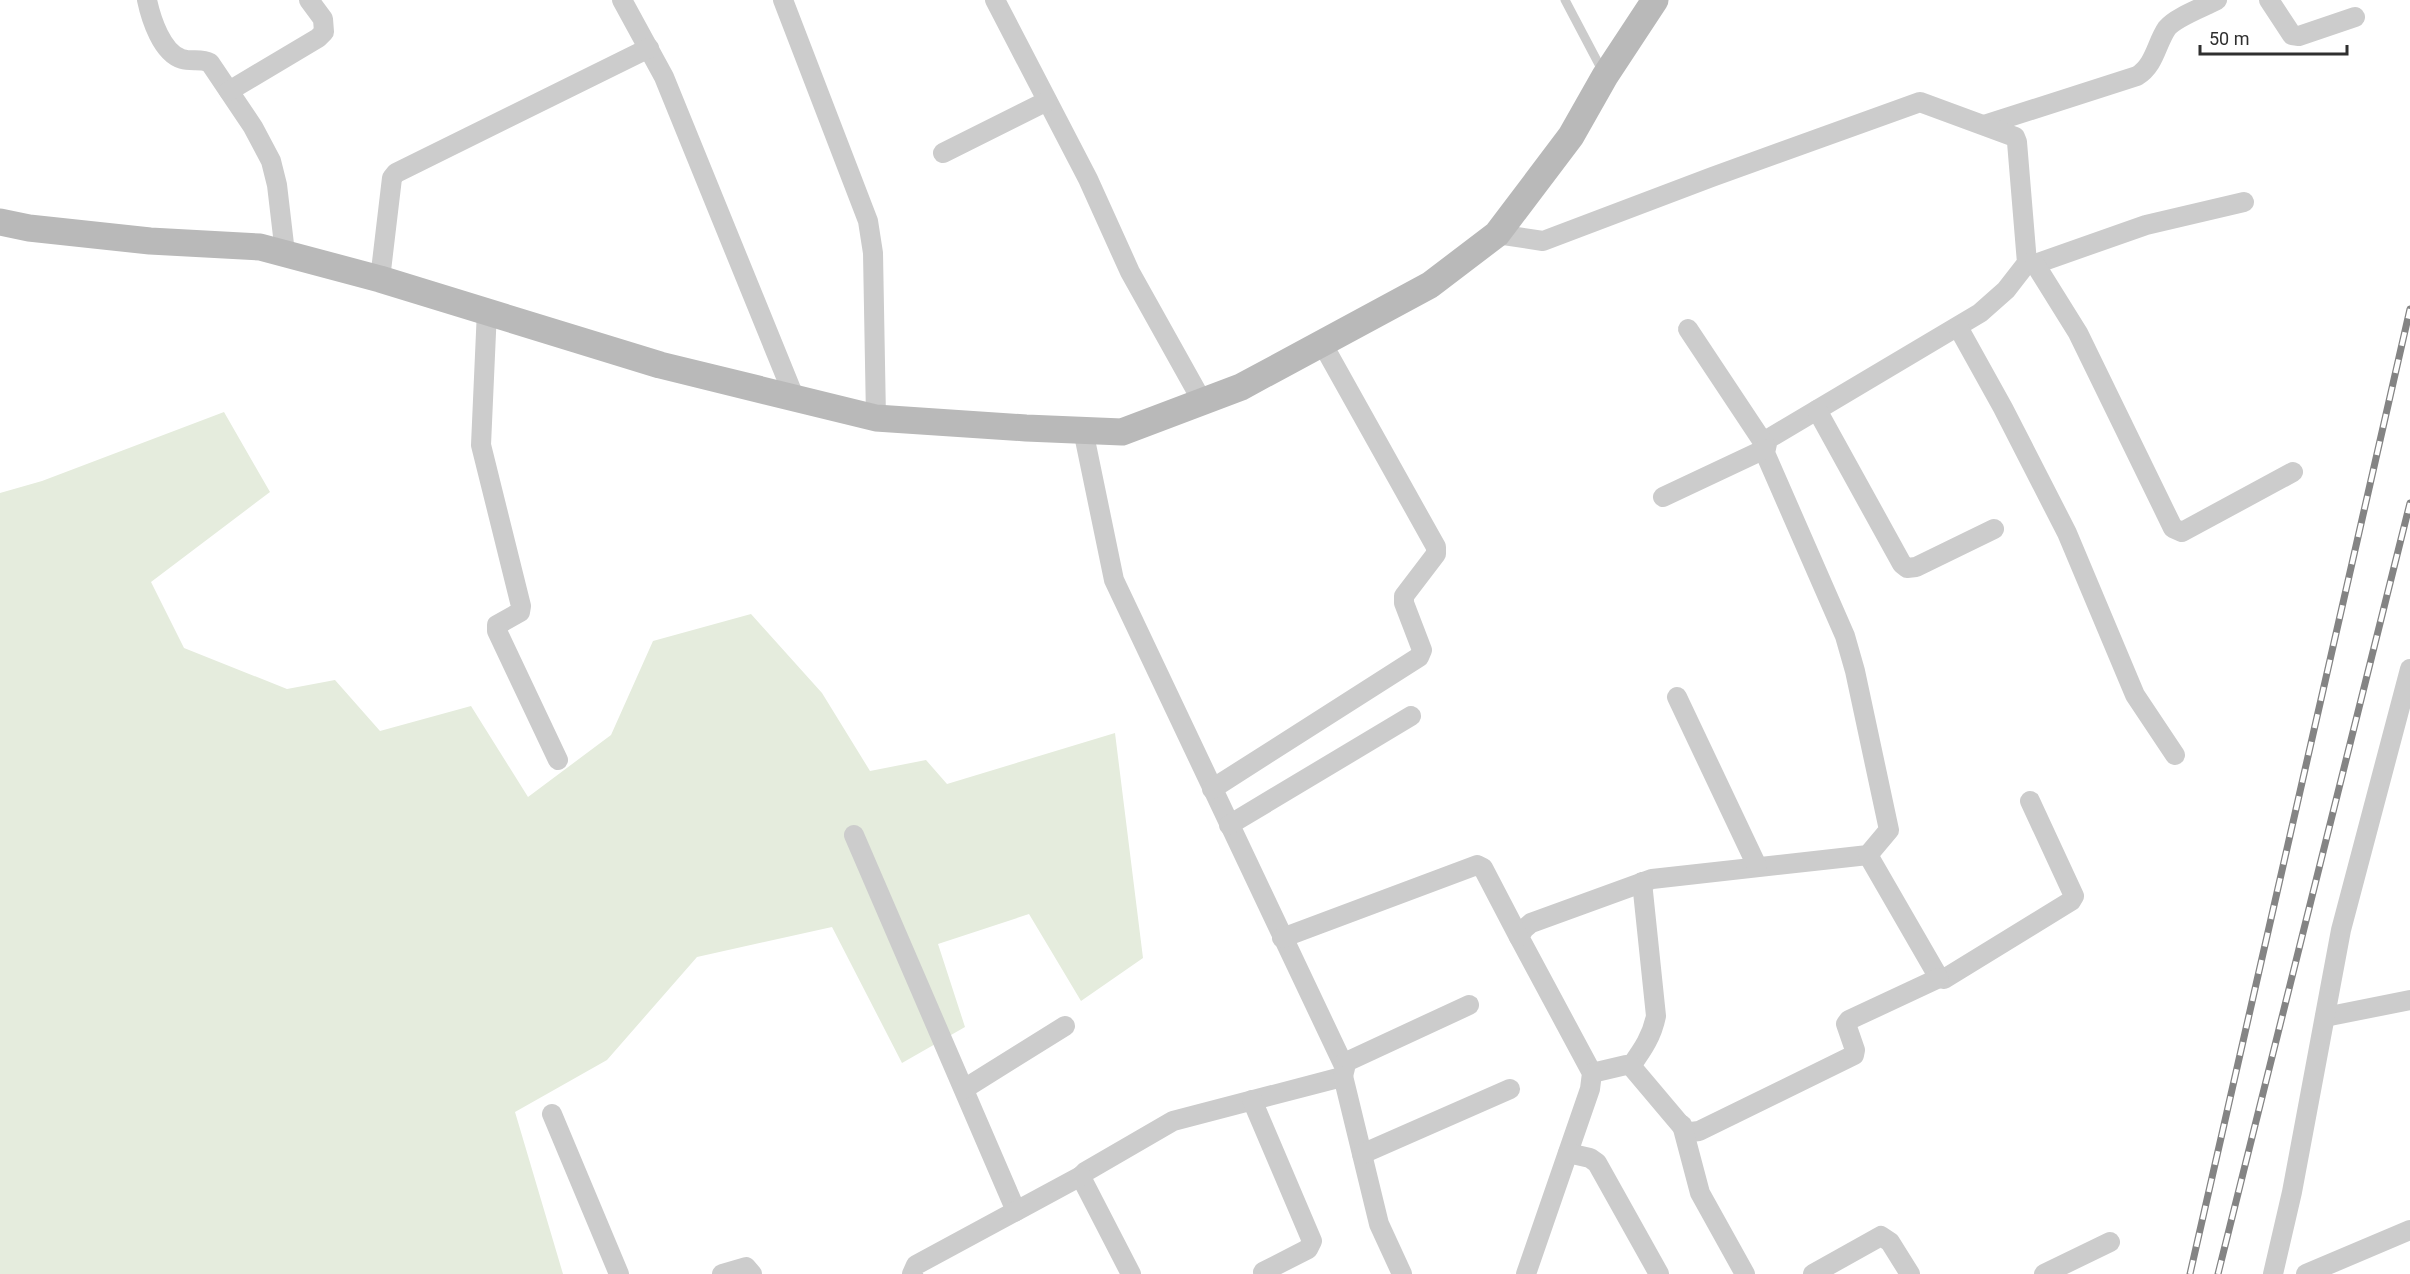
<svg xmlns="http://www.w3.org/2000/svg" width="2410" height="1274" viewBox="0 0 2410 1274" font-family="Roboto,sans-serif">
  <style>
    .green { fill: #e5ecdd }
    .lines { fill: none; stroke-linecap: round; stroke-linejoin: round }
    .lane { stroke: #ccc; stroke-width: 9 }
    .street { stroke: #ccc; stroke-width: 20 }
    .secondary { stroke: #b9b9b9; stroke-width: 27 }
    .rail-casing { stroke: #848484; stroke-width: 7 }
    .rail { stroke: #fff; stroke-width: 4.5; stroke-dasharray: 14; stroke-linecap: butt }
  </style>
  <rect width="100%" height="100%" fill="#fff"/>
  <!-- green -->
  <polygon class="green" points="224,412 270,492 151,582 184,648 287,689 335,680 380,731 471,706 528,797 611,735 653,641 751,614 822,693 870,771 926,760 947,784 1115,733 1143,958 1081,1001 1029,914 938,944 965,1027 902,1063 832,927 697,957 607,1060 515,1112 563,1274 0,1274 0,493 42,481"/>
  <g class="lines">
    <!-- lane -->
    <polyline class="lane" points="1565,0 1603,72"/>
    <!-- street -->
    <g class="street">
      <path d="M147,0c4,19 15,53 35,59 10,3 19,-1 28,4l43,64 18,34 6,24 8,68"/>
      <polyline points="622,0 664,77 795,399"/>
      <polyline points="783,0 868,221 873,253 876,418"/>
      <polyline points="995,0 1088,179 1130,272 1202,401"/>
      <polyline points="2269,0 2292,35 2299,36 2355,17"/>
      <polyline points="229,91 318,38 324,32 323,19 309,0"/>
      <path d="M1984,125l153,-49c18,-11 19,-32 30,-48 9,-11 37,-21 50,-28"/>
      <polyline points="943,153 1047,101"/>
      <polyline points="1497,234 1543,241 1712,177 1920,102 2015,137 2017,142 2027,263 2006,290 1980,313 1768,439 1765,453 1845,636 1855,671 1889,830 1868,855 1652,879 1531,923 1524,929 1519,937 1592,1073 1590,1089 1526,1274"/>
      <polyline points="2027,263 2035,264 2146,225 2244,202"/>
      <polyline points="2035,264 2078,333 2173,528 2182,532 2293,472"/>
      <polyline points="380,279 392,178 396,173 649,48"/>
      <polyline points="487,310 481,445 521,606 520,612 497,625 497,631 558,760"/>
      <polyline points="1958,327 2003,408 2067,533 2135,695 2175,755"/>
      <polyline points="1688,329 1765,445"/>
      <polyline points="1817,410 1902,564 1907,568 1916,567 1994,529"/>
      <polyline points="1083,430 1114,580 1345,1068 1343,1076 1338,1078 1173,1121 1085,1172 1081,1176 1083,1181 1131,1274"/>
      <polyline points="1663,497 1765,449"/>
      <polyline points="1677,697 1757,866"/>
      <polyline points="1212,789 1419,657 1422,650 1404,603 1404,596 1436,554 1436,547 1322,343"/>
      <polyline points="1229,825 1411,716"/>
      <polyline points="854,835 1016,1211"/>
      <polyline points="1868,855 1939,978 1944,979 2071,901 2074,896 2030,801"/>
      <polyline points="1282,938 1477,865 1483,868 1519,937"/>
      <polyline points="2325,1017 2410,1000"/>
      <polyline points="1344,1063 1469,1005"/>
      <path d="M1631,1066c12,-17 21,-30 25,-50l-14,-134"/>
      <polyline points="1592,1073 1626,1065 1631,1066 1685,1130 1691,1132 1699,1131 1850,1057 1854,1055 1855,1050 1846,1024 1849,1020 1939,978"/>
      <polyline points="1343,1076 1379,1224 1402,1274"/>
      <polyline points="964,1089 1065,1026"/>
      <polyline points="1252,1100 1312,1241 1308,1249 1263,1272"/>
      <polyline points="552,1114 619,1274"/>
      <polyline points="1682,1125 1700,1193 1745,1274"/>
      <polyline points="1568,1153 1590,1158 1597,1163 1659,1274"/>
      <polyline points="1362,1154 1510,1089"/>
      <polyline points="722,1274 746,1267 752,1274"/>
      <polyline points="912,1274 916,1265 1081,1176"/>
      <polyline points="1813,1274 1881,1236 1890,1242 1910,1274"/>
      <polyline points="2044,1274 2110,1242"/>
      <polyline points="2273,1274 2292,1192 2341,930 2410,669"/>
      <polyline points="2306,1274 2410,1230"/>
    </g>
    <!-- secondary -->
    <polyline class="secondary" points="0,222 29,228 150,241 260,247 380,279 660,365 876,418 1026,428 1122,432 1241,387 1430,285 1497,234 1571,136 1605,76 1655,0"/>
    <defs>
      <g id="rail">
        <polyline points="2190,1274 2410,309"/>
        <polyline points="2218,1274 2410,503"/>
      </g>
    </defs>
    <!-- rail casing -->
    <use href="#rail" class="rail-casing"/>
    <!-- rail -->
    <use href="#rail" class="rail"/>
  </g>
  <!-- scale -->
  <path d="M2200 45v9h147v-9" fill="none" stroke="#2f2f2f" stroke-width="3"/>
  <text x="2209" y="45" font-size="18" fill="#2f2f2f" stroke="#ffffff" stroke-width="4.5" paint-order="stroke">50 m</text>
</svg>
